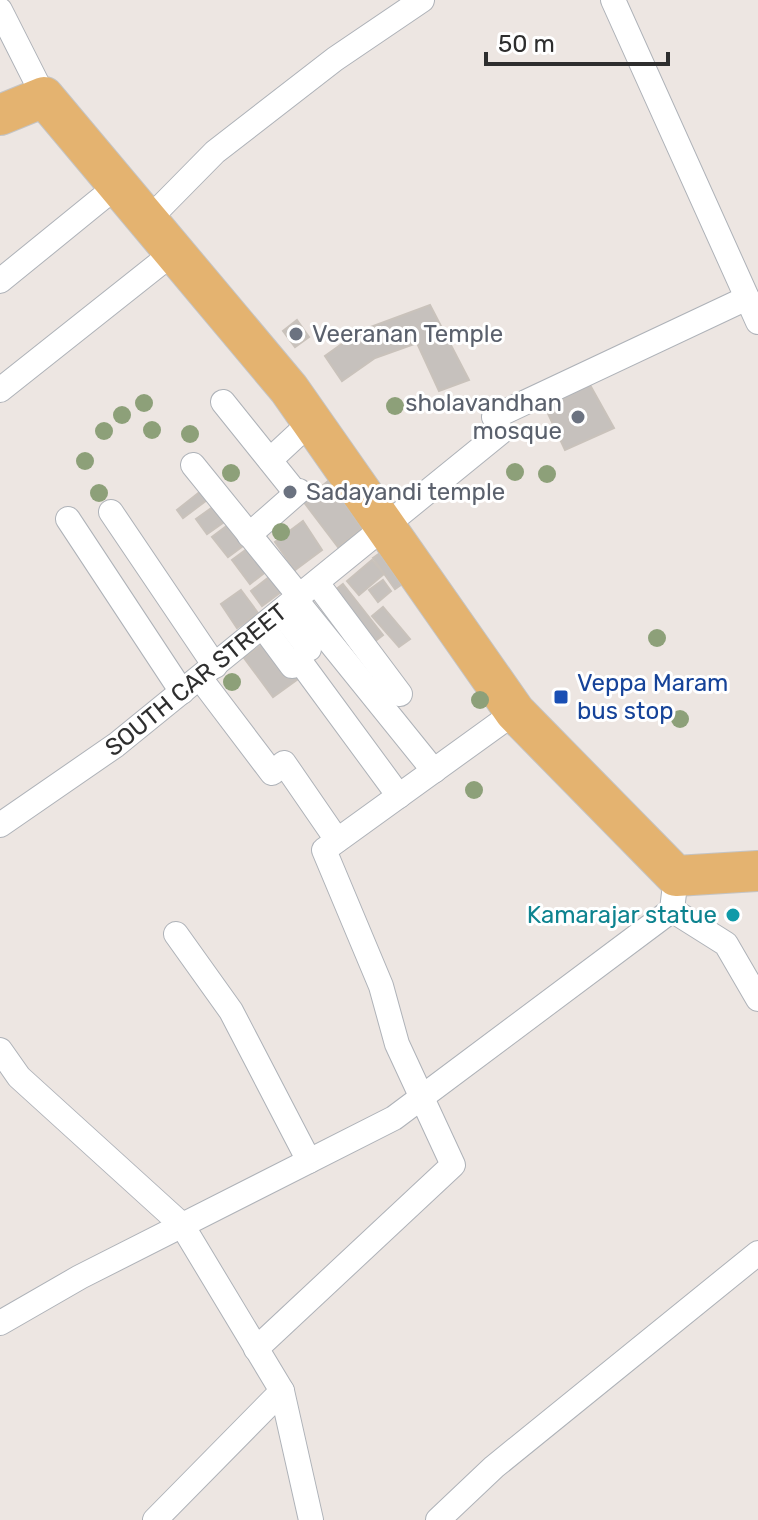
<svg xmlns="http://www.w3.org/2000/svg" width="758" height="1520" viewBox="0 0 758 1520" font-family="Rubik,sans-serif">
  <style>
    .building { fill: #c6c1bd; stroke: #c9c2bb; stroke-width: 2 }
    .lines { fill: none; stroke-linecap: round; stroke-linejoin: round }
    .street-casing { stroke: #aeb2b8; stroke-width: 26 }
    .primary-casing { stroke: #c4c4c4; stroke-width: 42 }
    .street { stroke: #fff; stroke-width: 24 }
    .primary { stroke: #e4b370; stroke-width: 40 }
    .tree { fill: #8da079 }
    .worship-dot { fill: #6b7280; stroke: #fff; stroke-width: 3 }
    .transit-dot { fill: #1a4fb4; stroke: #fff; stroke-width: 3 }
    .culture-dot { fill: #0f9aa8; stroke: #fff; stroke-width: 3 }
    .labels { text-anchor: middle; stroke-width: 6; stroke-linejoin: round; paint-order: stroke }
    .worship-label { font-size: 24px; fill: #5b616d; stroke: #fff; text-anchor: start }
    .street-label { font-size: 24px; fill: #2e2e2e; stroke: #fff }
    .transit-label { font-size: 24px; fill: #164399; stroke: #fff; text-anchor: start }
    .culture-label { font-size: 24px; fill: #0d838f; stroke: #fff; text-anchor: end }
  </style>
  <rect width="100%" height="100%" fill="#ede6e2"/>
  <!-- building -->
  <g class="building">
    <polygon points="430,305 469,380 439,391 417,343 375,358 342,381 325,356 360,331"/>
    <polygon points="297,320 309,337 295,347 283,331"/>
    <polygon points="590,385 614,428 565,450 544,405"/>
    <polygon points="336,475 372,520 338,547 303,501"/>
    <polygon points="201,491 207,500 183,518 177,510"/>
    <polygon points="217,504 227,520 207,534 196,519"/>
    <polygon points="303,521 322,550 295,570 275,542"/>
    <polygon points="232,522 247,543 228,557 212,537"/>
    <polygon points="251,546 268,570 250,584 232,560"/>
    <polygon points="390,546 412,577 395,589 373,558"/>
    <polygon points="372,560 384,574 359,595 347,581"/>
    <polygon points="273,574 285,589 262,606 251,591"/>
    <polygon points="383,580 391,591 378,602 369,590"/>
    <polygon points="343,584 383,635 374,642 334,591"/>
    <polygon points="241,590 258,613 237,628 221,604"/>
    <polygon points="383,607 410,639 399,647 372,616"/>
    <polygon points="268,640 298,679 273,697 244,658"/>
  </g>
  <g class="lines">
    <defs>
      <g id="street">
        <polyline points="613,0 758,322"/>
        <polyline points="0,10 44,97"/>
        <polyline points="148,220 215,152 335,59 422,0"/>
        <polyline points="0,281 118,185"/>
        <polyline points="0,390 174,252"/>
        <polyline points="223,402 296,493"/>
        <polyline points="270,460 312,421"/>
        <polyline points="193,465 300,597"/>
        <polyline points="111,512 215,666"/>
        <polyline points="68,519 182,692"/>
        <polyline points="249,535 299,491"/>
        <polyline points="317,583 400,694"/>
        <polyline points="296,600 434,771"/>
        <polyline points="281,612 309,649"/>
        <polyline points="263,627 292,666 299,660 399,796"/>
        <polyline points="200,678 272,773 284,763 337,840"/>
        <path id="s1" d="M0,825l116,-80 385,-313 -7,-15 253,-119"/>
        <polyline points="672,910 726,944 758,999"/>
        <polyline points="176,934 231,1011 309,1161"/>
        <polyline points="0,1050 19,1077 182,1225 282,1391 155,1520"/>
        <polyline points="0,1323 80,1277 394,1118 672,910 676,876"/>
        <polyline points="256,1349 453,1165 397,1044 381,986 324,850 515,712"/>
        <polyline points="282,1391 311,1520"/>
        <polyline points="438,1520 494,1467 758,1253"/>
      </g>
      <polyline id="primary" points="0,115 44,97 289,389 515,712 676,876 758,871"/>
    </defs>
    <!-- street casing -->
    <use href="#street" class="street-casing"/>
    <!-- primary casing -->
    <use href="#primary" class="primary-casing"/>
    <!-- street -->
    <use href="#street" class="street"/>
    <!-- primary -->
    <use href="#primary" class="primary"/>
  </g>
  <!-- trees -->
  <g class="tree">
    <circle cx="144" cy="403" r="9"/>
    <circle cx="395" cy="406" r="9"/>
    <circle cx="122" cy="415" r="9"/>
    <circle cx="152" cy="430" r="9"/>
    <circle cx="104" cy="431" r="9"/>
    <circle cx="190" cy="434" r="9"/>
    <circle cx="85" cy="461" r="9"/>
    <circle cx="515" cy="472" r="9"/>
    <circle cx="231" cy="473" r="9"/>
    <circle cx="547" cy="474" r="9"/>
    <circle cx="99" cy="493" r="9"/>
    <circle cx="281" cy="532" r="9"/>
    <circle cx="657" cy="638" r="9"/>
    <circle cx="232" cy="682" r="9"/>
    <circle cx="480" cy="700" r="9"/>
    <circle cx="680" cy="719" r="9"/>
    <circle cx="474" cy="790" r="9"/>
  </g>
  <!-- markers -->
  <g class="worship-dot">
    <circle cx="296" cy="334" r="8"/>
    <circle cx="578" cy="417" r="8"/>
    <circle cx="290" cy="492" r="8"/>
  </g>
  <rect class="transit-dot" x="553" y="689" width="16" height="16" rx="4"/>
  <circle class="culture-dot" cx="733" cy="915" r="8"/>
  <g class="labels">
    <!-- worship labels -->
    <g class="worship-label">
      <text x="312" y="342">Veeranan Temple</text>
      <text x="562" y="411" text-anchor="end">sholavandhan<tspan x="562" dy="28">mosque</tspan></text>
      <text x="306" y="500">Sadayandi temple</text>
    </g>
    <!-- street labels -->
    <g class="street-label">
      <text dy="8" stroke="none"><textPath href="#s1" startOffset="244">SOUTH CAR STREET</textPath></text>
    </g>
    <!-- transit labels -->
    <g class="transit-label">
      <text x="577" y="691">Veppa Maram<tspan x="577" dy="28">bus stop</tspan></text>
    </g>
    <!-- culture labels -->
    <g class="culture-label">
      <text x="717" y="923">Kamarajar statue</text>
    </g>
  </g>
  <!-- scale -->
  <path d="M486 52v12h182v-12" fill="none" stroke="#2e2e2e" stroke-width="4"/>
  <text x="498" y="52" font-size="24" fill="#2e2e2e" stroke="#ffffff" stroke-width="6" paint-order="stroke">50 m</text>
</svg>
